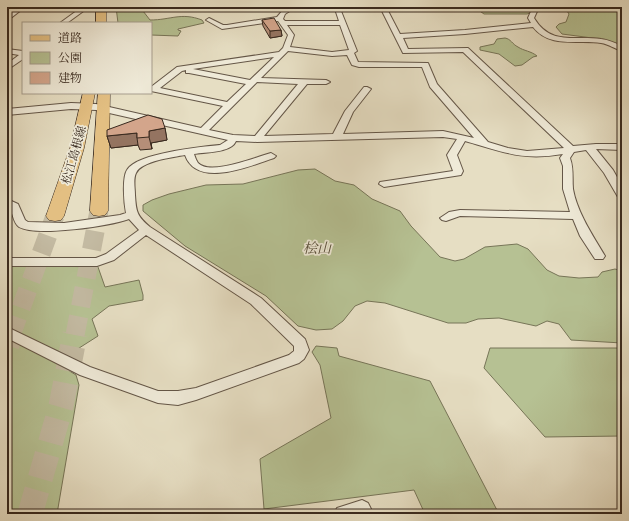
<svg xmlns="http://www.w3.org/2000/svg" width="629" height="521" viewBox="0 0 629 521" font-family="'IM FELL Great Primer','Noto Serif JP',serif">
  <style>
    .green { fill: #b6c193; stroke: #777558 }
    .lines { fill: none; stroke-linecap: round; stroke-linejoin: round }
    .primary-tunnel-far1 { stroke: #c3baa2; stroke-width: 19; stroke-dasharray: 19 10; stroke-linecap: butt }
    .primary-tunnel { stroke: #c3baa2; stroke-width: 25; stroke-dasharray: 25 12; stroke-linecap: butt }
    .street-casing { stroke: #645647; stroke-width: 2 }
    .primary-casing { stroke: #38291e; stroke-width: 1 }
    .street { fill: #efead8; fill-rule: evenodd }
    .primary { fill: #e3bf82; fill-rule: evenodd }
    .wall { fill: #b58e78; stroke: #38291e }
    .shaded-wall { fill: #947461; stroke: #38291e }
    .building { fill: #d3a58b; stroke: #38291e }
    .labels { text-anchor: middle; stroke-width: 3.5; stroke-linejoin: round; paint-order: stroke }
    .far-street-label { font-size: 12px; fill: #38291e; stroke: #efead8 }
    .park-label { font-size: 14px; font-style: italic; fill: #584f3b; stroke: #efead8 }
  </style>
  <rect width="100%" height="100%" fill="#e6dec3"/>
  <filter id="stains"><feTurbulence type="fractalNoise" baseFrequency=".005" numOctaves="4"/><feColorMatrix values="0 0 0 0 .2 0 0 0 0 .09 0 0 0 0 .02 0 0 0 .5 -.17"/></filter>
  <radialGradient id="worn" r=".72"><stop offset=".6" stop-color="#630" stop-opacity="0"/><stop offset="1" stop-color="#630" stop-opacity=".3"/></radialGradient>
  <!-- green -->
  <g class="green">
    <path d="M116,7h35l-8,2v2l7,9c21,0 31,-8 52,0l2,3 -26,6v1l3,1 -3,5 -27,-1v-12h-33z"/>
    <polygon points="474,7 535,7 530,13 527,14 484,14"/>
    <polygon points="559,7 621,7 622,10 622,45 600,39 562,34 556,27 559,24 566,22 569,14 565,8"/>
    <path d="M505,38c6,1 7,6 13,9 6,4 13,4 19,9l-4,1 -11,8 -7,1 -16,-12 -19,-4v-3l14,-3 3,-5z"/>
    <polygon points="315,169 335,181 354,185 372,199 400,211 411,226 440,257 455,261 464,259 485,247 517,244 528,249 547,270 559,276 579,278 598,277 602,272 615,269 622,271 622,343 571,340 559,324 547,321 536,326 499,318 478,319 466,323 448,323 385,303 367,301 355,306 343,321 332,329 316,330 298,326 266,296 185,246 143,211 143,205 152,200 169,194 206,185 243,184 298,170"/>
    <polygon points="7,265 98,267 105,287 139,280 143,295 143,300 109,306 92,319 98,336 65,357 58,364 76,375 79,385 57,514 7,514"/>
    <polygon points="316,346 337,348 339,356 430,381 499,514 425,514 414,490 264,509 260,459 331,418 320,365 312,352"/>
    <polygon points="490,348 622,348 622,436 545,437 484,368"/>
  </g>
  <g class="lines">
    <!-- primary-tunnel-far1 -->
    <g class="primary-tunnel-far1">
      <polyline points="11,335 55,216"/>
      <polyline points="75,335 99,211"/>
    </g>
    <!-- primary-tunnel -->
    <g class="primary-tunnel">
      <polyline points="7,345 11,334"/>
      <polyline points="30,514 61,406 75,334"/>
    </g>
    <defs>
      <g id="street">
        <polygon points="18,7 25,7 7,21 7,16"/>
        <polygon points="82,7 89,7 67,23 60,23"/>
        <path d="M235,7h61l-11,7 -2,5 2,2h54l-3,-9 5,-1 16,40 -3,2 4,9 70,1 9,21 51,58 20,6 19,3 37,-3 -101,-96 -60,1 -23,-46h6l14,27 65,-4 66,-7 -3,-5 5,-11h6l-5,11c17,28 40,17 67,21 8,1 14,4 21,7v5c-7,-2 -13,-7 -21,-8 -23,-4 -51,6 -68,-16l-68,7 -62,4 5,11 60,-1 105,98 23,-2h26v6l-26,-1 17,21 9,16v12l-4,-1 -14,-24 -18,-23 -12,2 -4,6c4,11 2,20 3,31 4,23 20,47 32,67l-2,3h-8l-15,-23 -7,-17 -113,-3 -14,5 -4,-1 -2,-2 9,-6 11,-2 110,2 -7,-23v-23l-3,-8 3,-4c-41,7 -59,-2 -98,-13l-8,14 6,16 -2,4 -77,12 -5,-3 1,-2 73,-11 -6,-16 10,-16 -14,-2 -186,5 -21,-1c-5,12 -30,11 -42,13 1,3 2,6 4,9 12,13 58,-6 73,-10l5,3 -2,2c-24,8 -77,31 -89,-3 -11,2 -44,6 -49,18 -3,6 -1,15 -1,22 1,17 2,21 15,32l111,71 44,41 4,11 -5,9 -5,4 -103,37 -18,5 -20,-2 -78,-28 -73,-37v-11l83,40 68,24h20l18,-3 93,-33 5,-4v-5l-43,-42 -105,-69 -32,25 -17,6h-90v-8h89l10,-4 33,-24 -10,-11c-19,7 -93,18 -110,8 -7,-5 -5,-16 -12,-21v-7l11,5 7,16 3,2 36,1 56,-8 6,-2c-2,-10 -4,-35 1,-43 10,-17 73,-23 93,-25l8,-5 -132,-30 -25,-1 -64,6v-6l64,-6 25,1 105,24 22,-22 -72,-15v-4l26,-20 102,-15 4,-4 5,-13 -10,-14 -56,8 -16,-9 3,-2 14,7h4l50,-8 6,-7h-39zM287,25h53l9,25 -17,2 -42,-5 4,-12zM288,51l44,5 15,-1 5,10 7,2h63l8,20 44,51 -31,-7 -100,3 10,-22 18,-23 -4,-2h-3l-19,24 -12,23 -69,2 43,-52h19l4,-2 -4,-2 -65,-2zM274,57l-24,23 -57,-11zM186,70v3h3l57,11 -19,18 -67,-14 22,-17zM257,82l41,2 -43,52 -22,-1 -24,-5z"/>
        <polygon points="7,49 23,51 23,59 7,70 7,64 19,55 7,53"/>
        <polygon points="362,500 368,503 371,509 369,514 334,514 337,508"/>
      </g>
      <g id="primary">
        <rect x="96" y="7" width="10" height="16"/>
        <polygon points="83,93 95,93 84,148 64,216 61,220 55,221 49,220 46,216 70,148"/>
        <polygon points="98,93 110,93 108,211 105,215 99,216 93,215 90,211"/>
      </g>
    </defs>
    <!-- street casing -->
    <use href="#street" class="street-casing"/>
    <!-- primary casing -->
    <use href="#primary" class="primary-casing"/>
    <!-- street -->
    <use href="#street" class="street"/>
    <!-- primary -->
    <use href="#primary" class="primary"/>
  </g>
  <!-- wall -->
  <g class="wall">
    <polygon points="262,20 281,30 282,36 270,38 263,26"/>
    <polygon points="165,128 167,140 151,143 152,149 140,150 138,145 111,148 107,136"/>
  </g>
  <!-- shaded-wall -->
  <g class="shaded-wall">
    <polygon points="281,30 282,36 270,38 270,31"/>
    <polygon points="165,128 167,140 151,143 152,149 149,137 149,131"/>
    <polygon points="137,133 137,138 138,145 111,148 107,136"/>
  </g>
  <!-- building -->
  <g class="building">
    <polygon points="274,18 281,30 270,31 262,20"/>
    <polygon points="148,115 162,119 165,128 149,131 149,137 137,138 137,133 107,136 107,130"/>
  </g>
  <g class="labels">
    <!-- far-street labels -->
    <g class="far-street-label">
      <text transform="translate(74 155) rotate(-74)" y="4">松江島根線</text>
    </g>
    <!-- park labels -->
    <g class="park-label">
      <text x="317" y="253">桧山</text>
    </g>
  </g>
  <!-- margin -->
  <rect width="629" height="521" fill="none" stroke="#e6dec3" stroke-width="24"/>
  <rect x="8" y="8" width="613" height="505" fill="none" stroke="#38291e" stroke-width="2"/>
  <rect x="12" y="12" width="605" height="497" fill="none" stroke="#38291e"/>
  <!-- legend -->
  <rect x="22" y="22" width="130" height="72" fill="#efead8" stroke="#a69d8e"/>
  <rect x="30" y="35" width="20" height="6" fill="#e3bf82" stroke="#a69d8e"/>
  <text x="58" y="42" font-size="12" fill="#38291e">道路</text>
  <rect x="30" y="52" width="20" height="12" fill="#b6c193" stroke="#a69d8e"/>
  <text x="58" y="62" font-size="12" fill="#38291e">公園</text>
  <rect x="30" y="72" width="20" height="12" fill="#d3a58b" stroke="#a69d8e"/>
  <text x="58" y="82" font-size="12" fill="#38291e">建物</text>
  <rect width="100%" height="100%" filter="url(#stains)"/>
  <rect width="100%" height="100%" fill="url(#worn)"/>
</svg>
